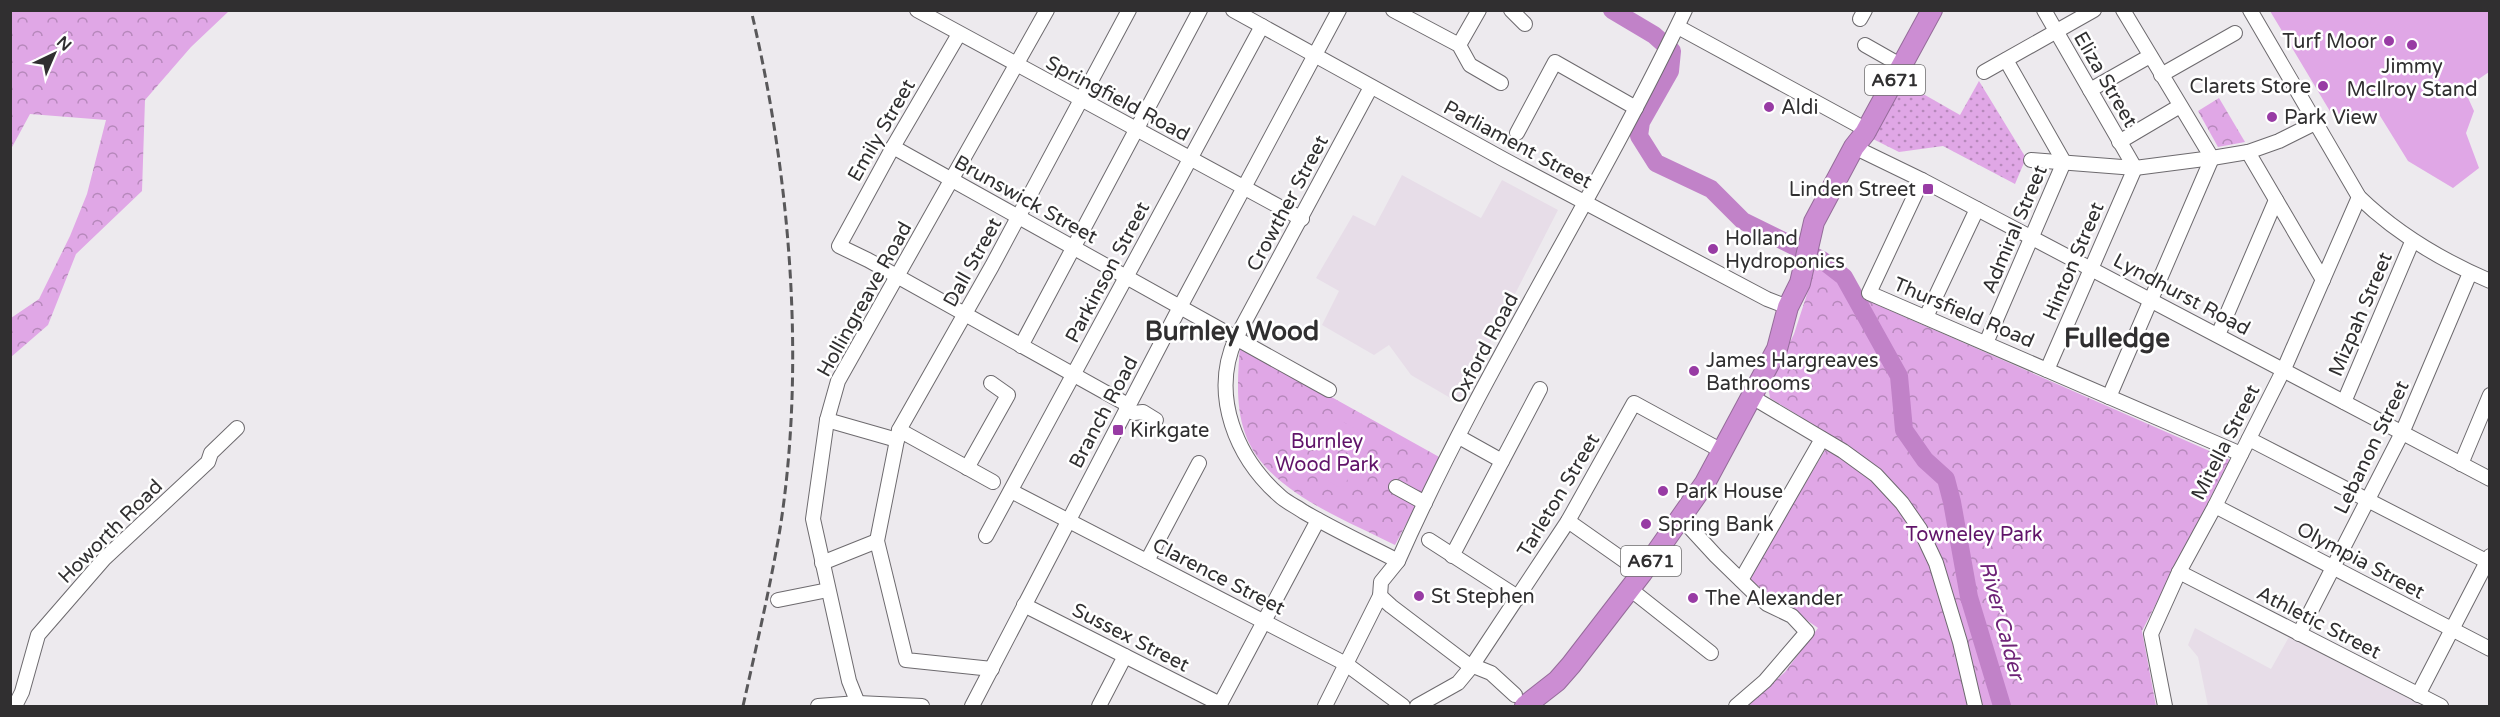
<svg xmlns="http://www.w3.org/2000/svg" width="2500" height="717" viewBox="0 0 2500 717" font-family="'Varela Round',sans-serif">
  <style>
    .built { fill: #e7dde8 }
    .grass { fill: url(#grass-dots) }
    .park { fill: url(#park-crowns) }
    .garden { fill: #e0a7e6 }
    .lines { fill: none; stroke-linecap: round; stroke-linejoin: round }
    .river { stroke: #c182c8; stroke-width: 18 }
    .minor-casing { stroke: #6d6a6e; stroke-width: 16 }
    .highway-casing { stroke: #956c9a; stroke-width: 22 }
    .minor { stroke: #fff; stroke-width: 14 }
    .highway { stroke: #cc8dd3; stroke-width: 20 }
    .rail { stroke: #59585a; stroke-width: 3; stroke-dasharray: 9 4.5; stroke-linecap: butt }
    .poi-dot { fill: #983ba4; stroke: #fff; stroke-width: 2 }
    .labels { text-anchor: middle; stroke-width: 5; stroke-linejoin: round; paint-order: stroke }
    .shield { fill: #fff; stroke: #6e6d6e; stroke-width: 1.5 }
    .shield-label { font-size: 18px; font-weight: bold; fill: #302f30 }
    .poi-label { font-size: 20px; fill: #302f30; stroke: #fff; text-anchor: start }
    .street-label { font-size: 20px; fill: #302f30; stroke: #fff }
    .park-label { font-size: 20px; fill: #601369; stroke: #fff }
    .water-label { font-size: 21px; font-style: italic; fill: #6e2377; stroke: #fff }
    .district-label { font-size: 26px; font-weight: bold; fill: #302f30; stroke: #fff }
  </style>
  <defs>
    <pattern id="grass-dots" width="8" height="8" patternUnits="userSpaceOnUse" patternTransform="scale(1.5)"><rect width="8" height="8" fill="#e0a7e6"/><path d="M2 2h.1M6 6h.1" fill="none" stroke="#b688bb" stroke-width="1.8" stroke-linecap="round"/></pattern>
    <pattern id="park-crowns" width="20" height="18" patternUnits="userSpaceOnUse" patternTransform="scale(1.5)"><rect width="20" height="18" fill="#e0a7e6"/><path d="M2 6a3 3 0 1 1 6 0M12 15a3 3 0 1 1 6 0" fill="none" stroke="#b688bb"/></pattern>
  </defs>
  <rect width="100%" height="100%" fill="#edeaee"/>
  <!-- built -->
  <g class="built">
    <polygon points="1402,175 1481,218 1502,180 1558,210 1459,403 1411,375 1389,345 1374,355 1322,325 1339,291 1316,278 1353,215 1375,226"/>
    <polygon points="2195,628 2271,669 2289,637 2424,706 2208,706 2198,657 2188,645"/>
  </g>
  <!-- grass -->
  <polygon class="grass" points="1979,81 2026,158 2015,184 1943,146 1899,152 1873,139 1904,83 1960,115"/>
  <!-- park -->
  <g class="park">
    <polygon points="11,10 229,11 191,47 145,100 142,191 76,254 48,325 11,357 11,318 39,299 70,236 87,194 106,120 30,114 11,149"/>
    <polygon points="2219,98 2245,142 2218,147 2198,111"/>
    <polygon points="1819,251 1839,260 1864,299 2230,460 2142,631 2156,706 1747,706 1785,672 1818,628 1748,579 1833,437 1770,398 1768,386 1794,334 1810,285"/>
    <path d="M1240,346l201,112 -46,87c-49,-25 -131,-55 -150,-112 -10,-28 -7,-58 -5,-87z"/>
  </g>
  <!-- garden -->
  <g class="garden">
    <polygon points="2270,11 2489,11 2489,72 2464,89 2474,111 2466,133 2479,168 2453,188 2408,161 2377,111 2353,112 2337,123"/>
    <polygon points="1333,416 1370,437 1358,459 1321,438"/>
    <polygon points="1318,443 1356,465 1342,489 1304,467"/>
  </g>
  <g class="lines">
    <!-- river -->
    <polyline class="river" points="1612,10 1654,35 1672,51 1670,71 1641,122 1639,136 1656,163 1711,189 1743,221 1822,260 1844,277 1899,376 1904,430 1925,460 1946,479 1952,502 1969,597 2002,706"/>
    <defs>
      <g id="minor">
        <polyline points="917,10 1302,219"/>
        <polyline points="1233,10 1503,159 1767,299 1788,307"/>
        <polyline points="1393,10 1459,45 1470,65 1501,83"/>
        <polyline points="1511,10 1525,24"/>
        <polyline points="2044,10 2135,168 2047,370"/>
        <path d="M2250,10l109,187c38,37 82,63 131,84"/>
        <polyline points="1860,19 1865,10"/>
        <polyline points="1678,27 1867,130"/>
        <polyline points="959,34 893,147 839,246 868,260 1128,405"/>
        <polyline points="1459,45 1479,10"/>
        <polyline points="1865,45 1902,66"/>
        <polyline points="1984,72 2094,10"/>
        <polyline points="2161,75 2235,33"/>
        <path d="M1371,87l-135,251c-26,57 0,120 45,159 7,6 16,10 23,15 31,18 63,33 94,49"/>
        <polyline points="2090,90 2150,56"/>
        <polyline points="1517,133 1555,62 1636,108"/>
        <polyline points="2119,142 2180,106"/>
        <polyline points="893,147 1329,390"/>
        <polyline points="1854,147 1922,180 2490,479"/>
        <polyline points="2248,152 2323,280"/>
        <polyline points="2031,160 2135,168 2212,158 2248,152 2279,141 2315,123"/>
        <polyline points="1922,180 1869,293 2241,454"/>
        <polyline points="1926,317 1977,209"/>
        <polyline points="2218,335 2276,200"/>
        <polyline points="1986,343 2064,162 2006,60"/>
        <polyline points="1021,346 1200,10"/>
        <polyline points="1752,397 1843,451 1876,475 1902,503 1920,529 1936,563 1960,642 1975,706"/>
        <polyline points="2109,397 2212,158 2123,10"/>
        <polyline points="2344,402 2412,242"/>
        <polyline points="1126,408 1134,413 1143,412 1156,420"/>
        <polyline points="827,420 897,440"/>
        <polyline points="899,430 993,482"/>
        <polyline points="1459,437 1502,461"/>
        <polyline points="2249,439 2490,563"/>
        <polyline points="2461,464 2490,395"/>
        <polyline points="967,468 1008,395 991,383"/>
        <polyline points="1396,487 1425,503"/>
        <polyline points="1011,491 1346,664 1403,706"/>
        <polyline points="2215,506 2490,649"/>
        <polyline points="1682,519 1716,556 1753,592 1767,604 1792,616 1807,632 1765,681 1736,706"/>
        <polyline points="1568,521 1642,573"/>
        <polyline points="986,536 1262,26"/>
        <polyline points="1429,540 1519,598"/>
        <polyline points="1452,556 1540,389"/>
        <polyline points="1147,561 1199,463"/>
        <polyline points="822,563 877,541"/>
        <polyline points="2179,572 2441,706"/>
        <polyline points="1741,580 1822,439"/>
        <polyline points="1630,589 1711,653"/>
        <polyline points="1380,596 1391,606 1466,663 1491,673 1515,695"/>
        <polyline points="778,600 828,590"/>
        <polyline points="1024,605 1220,704"/>
        <polyline points="2299,634 2402,433 2470,273"/>
        <polyline points="992,669 906,660 877,541 897,440 899,430 992,266 1129,10"/>
        <polyline points="2418,695 2490,556"/>
        <polyline points="15,706 22,692 38,635 104,559 208,462 211,453 237,428"/>
        <polyline points="818,706 858,703 922,706"/>
        <polyline points="859,706 849,681 813,519 827,420 838,381 1047,10"/>
        <polyline points="972,706 1180,307 1339,10"/>
        <polyline points="1099,706 1125,656"/>
        <polyline points="1219,706 1318,520"/>
        <path d="M1325,706l55,-110 1,-14 17,-21c84,-190 198,-364 287,-551"/>
        <polyline points="1417,706 1458,683 1472,666 1568,521 1634,403 1722,451"/>
        <polyline points="2165,706 2151,634 2179,572 2215,506 2284,369 2359,197"/>
      </g>
      <polyline id="highway" points="1525,706 1557,681 1571,665 1642,573 1705,483 1777,349 1788,307 1800,283 1814,222 1854,147 1865,133 1932,10"/>
    </defs>
    <!-- minor casing -->
    <use href="#minor" class="minor-casing"/>
    <!-- highway casing -->
    <use href="#highway" class="highway-casing"/>
    <!-- minor -->
    <use href="#minor" class="minor"/>
    <!-- highway -->
    <use href="#highway" class="highway"/>
    <!-- rail -->
    <path class="rail" d="M743,706c13,-58 27,-118 37,-177 26,-166 10,-356 -29,-519"/>
  </g>
  <!-- markers -->
  <g class="poi-dot">
    <circle cx="2389" cy="41" r="6"/>
    <circle cx="2412" cy="45" r="6"/>
    <circle cx="2323" cy="86" r="6"/>
    <circle cx="1769" cy="107" r="6"/>
    <circle cx="2272" cy="117" r="6"/>
    <rect x="1922" y="183" width="12" height="12" rx="3"/>
    <circle cx="1713" cy="249" r="6"/>
    <circle cx="1694" cy="371" r="6"/>
    <rect x="1112" y="424" width="12" height="12" rx="3"/>
    <circle cx="1663" cy="491" r="6"/>
    <circle cx="1646" cy="524" r="6"/>
    <circle cx="1419" cy="596" r="6"/>
    <circle cx="1693" cy="598" r="6"/>
  </g>
  <g class="labels">
    <!-- shield labels -->
    <g class="shield">
      <rect x="1865" y="65" width="60" height="30" rx="4.5"/>
      <rect x="1621" y="546" width="60" height="30" rx="4.5"/>
    </g>
    <g class="shield-label">
      <text x="1895" y="86">A671</text>
      <text x="1651" y="567">A671</text>
    </g>
    <!-- poi labels -->
    <g class="poi-label">
      <text x="2377" y="48" text-anchor="end">Turf Moor</text>
      <text x="2412" y="73" text-anchor="middle">Jimmy<tspan x="2412" dy="23">McIlroy Stand</tspan></text>
      <text x="2311" y="93" text-anchor="end">Clarets Store</text>
      <text x="1781" y="114">Aldi</text>
      <text x="2284" y="124">Park View</text>
      <text x="1916" y="196" text-anchor="end">Linden Street</text>
      <text x="1725" y="245">Holland<tspan x="1725" dy="23">Hydroponics</tspan></text>
      <text x="1706" y="367">James Hargreaves<tspan x="1706" dy="23">Bathrooms</tspan></text>
      <text x="1130" y="437">Kirkgate</text>
      <text x="1675" y="498">Park House</text>
      <text x="1658" y="531">Spring Bank</text>
      <text x="1431" y="603">St Stephen</text>
      <text x="1705" y="605">The Alexander</text>
    </g>
    <!-- street labels -->
    <g class="street-label">
      <text transform="translate(2106 79) rotate(60)" y="7">Eliza Street</text>
      <text transform="translate(1118 98) rotate(28)" y="7">Springfield Road</text>
      <text transform="translate(881 130) rotate(-60)" y="7">Emily Street</text>
      <text transform="translate(1518 144) rotate(28)" y="7">Parliament Street</text>
      <text transform="translate(1026 199) rotate(29)" y="7">Brunswick Street</text>
      <text transform="translate(1287 203) rotate(-62)" y="7">Crowther Street</text>
      <text transform="translate(2014 229) rotate(-67)" y="7">Admiral Street</text>
      <text transform="translate(2073 261) rotate(-67)" y="7">Hinton Street</text>
      <text transform="translate(972 262) rotate(-61)" y="7">Dall Street</text>
      <text transform="translate(1107 272) rotate(-62)" y="7">Parkinson Street</text>
      <text transform="translate(2182 294) rotate(28)" y="7">Lyndhurst Road</text>
      <text transform="translate(864 299) rotate(-61)" y="7">Hollingreave Road</text>
      <text transform="translate(1964 312) rotate(23)" y="7">Thursfield Road</text>
      <text transform="translate(2360 314) rotate(-67)" y="7">Mizpah Street</text>
      <text transform="translate(1484 348) rotate(-62)" y="7">Oxford Road</text>
      <text transform="translate(1103 412) rotate(-62)" y="7">Branch Road</text>
      <text transform="translate(2225 442) rotate(-63)" y="7">Mitella Street</text>
      <text transform="translate(2371 447) rotate(-64)" y="7">Lebanon Street</text>
      <text transform="translate(1558 495) rotate(-59)" y="7">Tarleton Street</text>
      <text transform="translate(110 531) rotate(-45)" y="7">Howorth Road</text>
      <text transform="translate(2361 560) rotate(28)" y="7">Olympia Street</text>
      <text transform="translate(1219 576) rotate(27)" y="7">Clarence Street</text>
      <text transform="translate(2319 622) rotate(27)" y="7">Athletic Street</text>
      <text transform="translate(1131 637) rotate(27)" y="7">Sussex Street</text>
    </g>
    <!-- park labels -->
    <g class="park-label">
      <text x="1327" y="448">Burnley<tspan x="1327" dy="23">Wood Park</tspan></text>
      <text x="1974" y="541">Towneley Park</text>
    </g>
    <!-- water labels -->
    <g class="water-label">
      <text transform="translate(2002 620) rotate(75)" y="7">River Calder</text>
    </g>
    <!-- district labels -->
    <g class="district-label">
      <text x="1232" y="340">Burnley Wood</text>
      <text x="2117" y="347">Fulledge</text>
    </g>
  </g>
  <!-- border -->
  <rect width="2500" height="717" fill="none" stroke="#302f30" stroke-width="24"/>
  <!-- north arrow -->
  <g transform="translate(54 54) rotate(44)" stroke="#ffffff" stroke-width="4.5" paint-order="stroke">
  <path d="M0-4.5L10 22L0 15L-10 22Z" fill="#302f30"/>
  <text y="-9" font-size="16" font-weight="bold" text-anchor="middle" fill="#302f30">N</text>
  </g>
</svg>
